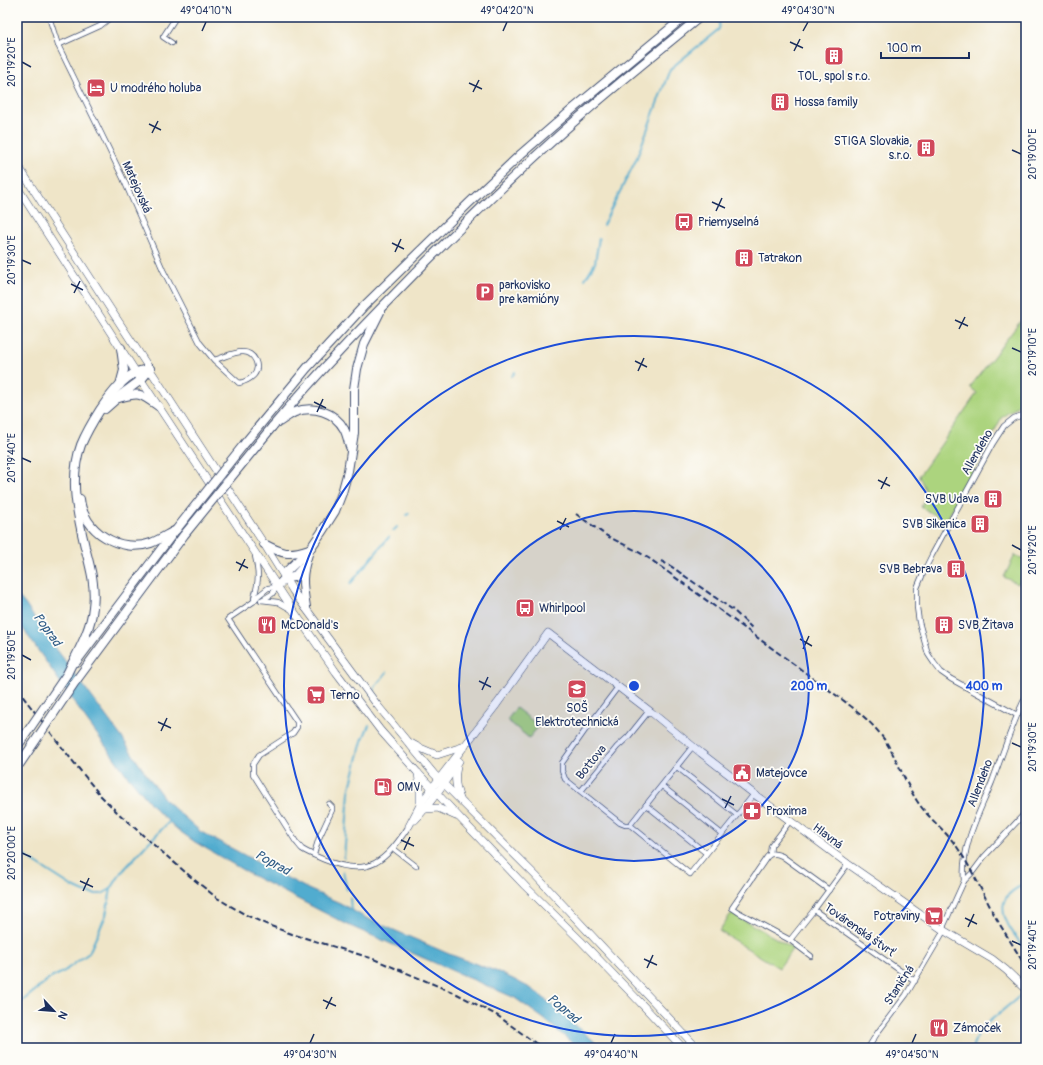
<svg xmlns="http://www.w3.org/2000/svg" width="1043" height="1065" viewBox="0 0 1043 1065" font-family="Pangolin,sans-serif">
  <style>
    .green { fill: #acd47e; stroke: #64826e }
    .water { fill: #51accf; stroke: #366e96 }
    .lines { fill: none; stroke-linecap: round; stroke-linejoin: round }
    .stream { stroke: #51accf; stroke-width: 2 }
    .minor-casing { stroke: #3b4a6e; stroke-width: 6 }
    .primary-casing { stroke: #3b4a6e; stroke-width: 8 }
    .motorway-casing { stroke: #3b4a6e; stroke-width: 10 }
    .minor { stroke: #fff; stroke-width: 4.5 }
    .primary { stroke: #fff; stroke-width: 7 }
    .motorway { stroke: #fff; stroke-width: 8 }
    .rail { stroke: #1b2f5e; stroke-width: 2; stroke-dasharray: 6 3; stroke-linecap: butt }
    .motorway-bridge-casing { stroke: #3b4a6e; stroke-width: 10; stroke-linecap: butt }
    .motorway-bridge { stroke: #fff; stroke-width: 8 }
    .ticks { fill: none; stroke: #1b2f5e; stroke-width: 1.5 }
    .ring { fill: none; stroke: #1d4ed8; stroke-width: 2 }
    .labels { text-anchor: middle; stroke-width: 3.5; stroke-linejoin: round; paint-order: stroke }
    .poi-label { font-size: 12px; fill: #1b2f5e; stroke: #fdfcf7; text-anchor: start }
    .street-label { font-size: 12px; fill: #1b2f5e; stroke: #fdfcf7 }
    .water-label { font-size: 13px; font-style: italic; fill: #2e5b86; stroke: #fdfcf7 }
    .centre { fill: #1d4ed8; stroke: #fdfcf7; stroke-width: 2 }
    .ring-label { font-size: 12px; text-anchor: middle; font-weight: bold; fill: #1d4ed8; stroke: #fdfcf7; stroke-width: 3.5; stroke-linejoin: round; paint-order: stroke }
    .neatline { fill: none; stroke: #1b2f5e; stroke-width: 1.5 }
    .ticks-label { font-size: 10px; text-anchor: middle; fill: #1b2f5e }
  </style>
  <rect width="100%" height="100%" fill="#fdfcf7"/>
  <filter id="ink" filterUnits="userSpaceOnUse"><feTurbulence type="fractalNoise" baseFrequency=".025" numOctaves="2"/><feDisplacementMap in="SourceGraphic" scale="8" xChannelSelector="R" yChannelSelector="G"/><feConvolveMatrix kernelMatrix="1 2 1 2 8 2 1 2 1" color-interpolation-filters="sRGB"/></filter>
  <filter id="wash" filterUnits="userSpaceOnUse"><feTurbulence type="fractalNoise" baseFrequency=".012" numOctaves="4" result="noise"/><feDisplacementMap in="SourceGraphic" scale="16" xChannelSelector="R" yChannelSelector="G"/><feGaussianBlur stdDeviation="0.9" result="paint"/><feColorMatrix in="noise" values="0 0 0 0 0 0 0 0 0 0 0 0 0 0 0 0 0 1.4 0 .05"/><feComposite in="paint" operator="in"/></filter>
  <g filter="url(#wash)">
    <rect width="100%" height="100%" fill="#efe5c8"/>
    <!-- green -->
    <g class="green">
      <polygon points="1026,314 1026,403 1021,404 1002,417 946,521 921,507 927,494 919,476 977,393 970,387"/>
      <polygon points="1015,555 1026,560 1026,568 1018,584 1004,577"/>
      <polygon points="516,708 539,726 529,738 507,720"/>
      <polygon points="733,914 793,948 779,968 719,931 730,915"/>
    </g>
    <!-- water -->
    <polygon class="water" points="17,595 25,604 49,639 123,739 139,764 166,801 201,832 308,889 340,903 364,917 449,954 498,972 513,979 532,989 545,999 602,1048 578,1048 544,1019 515,998 350,926 253,876 195,842 178,830 157,811 126,774 85,718 17,620"/>
    <g class="lines">
      <!-- stream -->
      <g class="stream">
        <polyline points="603,225 636,160 670,69 719,29 720,17"/>
        <polyline points="585,279 595,263 599,238"/>
        <polyline points="512,376 515,372"/>
        <polyline points="407,515 409,513"/>
        <polyline points="393,531 397,527"/>
        <polyline points="350,584 389,537"/>
        <polyline points="374,692 375,687 387,672"/>
        <polyline points="17,851 73,887 84,892 94,894 102,894 111,889"/>
        <polyline points="344,858 349,792 362,741 369,725"/>
        <polyline points="343,871 347,890"/>
        <path d="M1026,883c-7,4 -16,8 -20,15 -10,16 10,40 20,51"/>
        <polyline points="350,898 351,911"/>
        <polyline points="17,1008 20,1003 49,979 63,972 89,953 106,915 111,889 121,873 149,842 169,822 172,821"/>
        <polyline points="973,1048 973,1045 980,1029 1026,991"/>
      </g>
    </g>
  </g>
  <g filter="url(#ink)">
    <g class="lines">
      <defs>
        <g id="minor">
          <path d="M49,17l9,28 65,133 40,92 37,73 14,17 25,23c5,-1 10,-3 14,-7 9,-9 1,-25 -11,-24 -9,0 -19,6 -28,8"/>
          <polyline points="172,43 163,37 176,17"/>
          <polyline points="58,45 100,26 111,17"/>
          <path d="M277,587l-9,1 -10,8 -5,6 -25,17 69,103v5l-4,6 -34,22 -6,9v10l43,68c2,2 4,5 6,7 6,4 16,8 23,11 44,18 60,2 84,-34"/>
          <path d="M254,598c5,-18 5,-24 1,-42"/>
          <polyline points="261,600 278,602 292,610"/>
          <polyline points="262,600 272,594 277,587"/>
          <polyline points="618,687 586,729 562,763 562,771 565,779 620,823 625,825 630,825"/>
          <polyline points="1017,715 951,679 941,672 934,663 928,654 919,622 917,607 917,588 925,569 932,555 993,443 1004,426 1014,418 1026,414"/>
          <polyline points="677,767 737,815"/>
          <polyline points="662,786 722,834"/>
          <polyline points="581,791 617,747 628,737 649,711"/>
          <polyline points="646,805 706,853"/>
          <polyline points="630,825 690,874 754,794"/>
          <polyline points="630,825 693,746"/>
          <polyline points="394,849 416,866"/>
          <polyline points="314,854 319,838 332,810 332,807 329,804"/>
          <polyline points="770,854 771,846 790,821"/>
          <path d="M964,881c-3,-36 15,-67 28,-99 11,-29 20,-58 34,-86"/>
          <path d="M829,890l-47,-34c-6,-3 -11,-4 -15,1l-35,51 6,4 52,28 24,-30 101,71"/>
          <polyline points="814,910 848,864"/>
          <polyline points="790,940 811,956"/>
          <polyline points="868,1048 878,1032 906,995 942,934 944,925 964,881 972,873 984,857 999,841 1026,812"/>
        </g>
        <g id="primary">
          <polyline points="17,164 113,313 264,544 293,591 378,706 434,774 536,876 697,1048"/>
          <polyline points="17,187 141,380 293,610 336,672 380,730 418,773 458,816 525,886 581,941 635,997 683,1048"/>
          <polyline points="409,742 418,747 437,755 465,746"/>
          <path d="M457,766c-3,13 -1,21 3,33"/>
          <polyline points="418,773 420,789 420,805"/>
          <polyline points="426,809 438,808 456,816"/>
          <path d="M415,820c17,-18 30,-38 44,-59"/>
          <polyline points="409,826 420,805 432,788 497,704 548,633 651,712 701,753 754,794 848,864 943,930 992,959 1006,970 1026,989"/>
        </g>
        <g id="motorway">
          <polyline points="120,385 124,370 121,348"/>
          <path d="M119,398c21,-6 21,-5 39,8"/>
          <polyline points="105,409 122,394 141,380 150,369"/>
          <path d="M279,422c5,-3 11,-8 16,-10 18,-7 40,0 49,17 3,5 4,12 6,18"/>
          <path d="M272,427c47,-56 99,-109 151,-162 52,-52 104,-103 160,-151 38,-33 78,-65 117,-97"/>
          <polyline points="245,443 307,368 363,307 469,203 521,154 574,108 684,17"/>
          <path d="M80,499c3,32 40,55 71,44 8,-3 17,-9 25,-13"/>
          <path d="M264,544c19,10 24,12 45,5"/>
          <polyline points="285,578 294,577 304,566"/>
          <polyline points="277,587 285,578 287,571 310,549 321,533 335,511 342,493 348,471 354,433 354,389 357,369 364,344 380,312"/>
          <path d="M306,607c-4,-24 -5,-32 3,-56"/>
          <polyline points="76,662 174,532"/>
          <path d="M67,674c10,-21 24,-44 26,-67 3,-21 -3,-41 -8,-60 -8,-34 -16,-69 -4,-102 5,-12 12,-24 19,-35 8,-12 22,-31 35,-37 4,-3 10,-3 15,-4"/>
        </g>
      </defs>
      <!-- minor casing -->
      <use href="#minor" class="minor-casing"/>
      <!-- primary casing -->
      <use href="#primary" class="primary-casing"/>
      <!-- motorway casing -->
      <use href="#motorway" class="motorway-casing"/>
      <!-- minor -->
      <use href="#minor" class="minor"/>
      <!-- primary -->
      <use href="#primary" class="primary"/>
      <!-- motorway -->
      <use href="#motorway" class="motorway"/>
      <!-- rail -->
      <g class="rail">
        <path d="M576,514l31,22 28,14 15,9 190,139c19,14 37,28 49,49 10,17 17,37 28,54 11,17 28,29 40,46 15,22 26,47 39,71 10,17 21,33 30,50"/>
        <polyline points="661,561 672,567 733,610 752,628"/>
        <polyline points="17,689 71,759 100,795 117,812 155,846 191,877 217,898 246,915 268,925 292,934 371,958 457,994 498,1016 542,1048"/>
      </g>
      <defs>
        <g id="motorway-bridge">
          <polyline points="176,530 245,443"/>
          <polyline points="17,747 67,674"/>
          <polyline points="19,765 75,682 184,535 272,427"/>
        </g>
      </defs>
      <!-- motorway-bridge casing -->
      <use href="#motorway-bridge" class="motorway-bridge-casing"/>
      <!-- motorway-bridge -->
      <use href="#motorway-bridge" class="motorway-bridge"/>
    </g>
  </g>
  <!-- ticks -->
  <path class="ticks" d="M202,31l4,-9M503,31l4,-9M803,31l5,-9M790,42l13,6M794,51l6,-12M22,62l9,5M469,83l13,6M473,92l6,-12M149,124l12,6M152,133l6,-12M1012,150l9,4M712,202l13,6M716,211l6,-13M392,243l12,6M395,252l6,-13M22,260l9,4M71,284l12,6M74,293l6,-12M955,320l13,6M959,329l6,-12M1012,348l9,4M635,361l12,6M638,371l6,-13M314,402l12,6M317,412l6,-13M22,458l9,4M878,480l12,6M881,489l6,-12M557,521l12,6M560,530l6,-12M1012,545l9,5M236,562l12,6M239,571l6,-12M800,639l12,7M803,649l6,-13M22,655l9,5M479,681l12,6M482,690l6,-13M158,722l13,6M161,731l6,-13M1012,743l9,4M722,799l12,6M725,808l6,-12M401,840l13,6M404,850l6,-13M22,853l9,4M80,881l13,6M83,891l6,-13M965,918l12,6M968,927l6,-13M1012,941l9,4M644,959l13,6M647,968l6,-13M323,1000l13,6M326,1009l6,-12M310,1043l4,-9M611,1043l4,-9M912,1043l4,-9"/>
  <!-- distance rings -->
  <circle cx="634" cy="686" r="175" fill="#1d4ed8" fill-opacity=".12"/>
  <g class="ring">
    <circle cx="634" cy="686" r="175"/>
    <circle cx="634" cy="686" r="350"/>
  </g>
  <!-- icons -->
  <defs>
    <symbol id="building-square" viewBox="-11 -11 22 22"><rect x="-9" y="-9" width="18" height="18" rx="4" fill="#d1495b" stroke="#fdfcf7"/><path d="M-4-6H4V6H1V3H-1V6H-4ZM-2.5-4.3h1.7v1.8h-1.7ZM.8-4.3h1.7v1.8H.8ZM-2.5-1h1.7V.8h-1.7ZM.8-1h1.7V.8H.8Z" fill="#fff"/></symbol>
    <symbol id="hotel-square" viewBox="-11 -11 22 22"><rect x="-9" y="-9" width="18" height="18" rx="4" fill="#d1495b" stroke="#fdfcf7"/><path d="M-6-4.5h1.5V1H6V5H4.5V3h-9V5H-6ZM-4 0a1.8 1.8 0 1 1 3.6 0ZM.5 0V-2.5h3Q6-2.5 6 0Z" fill="#fff"/></symbol>
    <symbol id="bus-square" viewBox="-11 -11 22 22"><rect x="-9" y="-9" width="18" height="18" rx="4" fill="#d1495b" stroke="#fdfcf7"/><path d="M-5-6H5V4H4V6H2V4H-2V6H-4V4H-5ZM-3.5-4V0h7V-4ZM-3.5 1.2v1.5H-2V1.2ZM2 1.2v1.5H3.5V1.2Z" fill="#fff"/></symbol>
    <symbol id="parking-square" viewBox="-11 -11 22 22"><rect x="-9" y="-9" width="18" height="18" rx="4" fill="#d1495b" stroke="#fdfcf7"/><path d="M-3.5-5.5H1a3.5 3.5 0 0 1 0 7H-1V5.5H-3.5ZM-1-3.4V-.6H.8a1.4 1.4 0 0 0 0-2.8Z" fill="#fff"/></symbol>
    <symbol id="restaurant-square" viewBox="-11 -11 22 22"><rect x="-9" y="-9" width="18" height="18" rx="4" fill="#d1495b" stroke="#fdfcf7"/><path d="M-5-6h1v4h1v-4h1v4h1v-4h1v5L-1.5 .5V6h-2V.5L-5-1ZM5-6V6H3V1.5H1.5Q1.5-4 5-6Z" fill="#fff"/></symbol>
    <symbol id="school-square" viewBox="-11 -11 22 22"><rect x="-9" y="-9" width="18" height="18" rx="4" fill="#d1495b" stroke="#fdfcf7"/><path d="M0-5L7-2L0 1L-7-2ZM-4 1L0 2.5L4 1V4Q0 6-4 4Z" fill="#fff"/></symbol>
    <symbol id="supermarket-square" viewBox="-11 -11 22 22"><rect x="-9" y="-9" width="18" height="18" rx="4" fill="#d1495b" stroke="#fdfcf7"/><path d="M-6-5.5h2.5l.6 2H6L4.5 2H-2.5L-4.4-4H-6ZM-1.5 3.2a1.3 1.3 0 1 0 .1 0ZM3 3.2a1.3 1.3 0 1 0 .1 0Z" fill="#fff"/></symbol>
    <symbol id="civic-square" viewBox="-11 -11 22 22"><rect x="-9" y="-9" width="18" height="18" rx="4" fill="#d1495b" stroke="#fdfcf7"/><path d="M-.6-6.5H3V-4.5H.6V-3L4-1V1h2V6H-6V1h2V-1L-.6-3ZM-1.2 2.5V6h2.4V2.5Z" fill="#fff"/></symbol>
    <symbol id="fuel-square" viewBox="-11 -11 22 22"><rect x="-9" y="-9" width="18" height="18" rx="4" fill="#d1495b" stroke="#fdfcf7"/><path d="M-5.5-6h7V0h2V4h1.3V-2.5L3-4.5l.8-.8L6-3V5H2.5V1h-1V6h-7ZM-4.2-4.7v3.2H.2V-4.7Z" fill="#fff"/></symbol>
    <symbol id="pharmacy-square" viewBox="-11 -11 22 22"><rect x="-9" y="-9" width="18" height="18" rx="4" fill="#d1495b" stroke="#fdfcf7"/><path d="M-2-6h4v4h4v4h-4v4h-4v-4h-4v-4h4Z" fill="#fff"/></symbol>
  </defs>
  <g fill-rule="evenodd">
    <use href="#building-square" x="823" y="45" width="22" height="22"/>
    <use href="#hotel-square" x="85" y="77" width="22" height="22"/>
    <use href="#building-square" x="769" y="91" width="22" height="22"/>
    <use href="#building-square" x="915" y="137" width="22" height="22"/>
    <use href="#bus-square" x="673" y="211" width="22" height="22"/>
    <use href="#building-square" x="733" y="247" width="22" height="22"/>
    <use href="#parking-square" x="474" y="281" width="22" height="22"/>
    <use href="#building-square" x="982" y="488" width="22" height="22"/>
    <use href="#building-square" x="969" y="513" width="22" height="22"/>
    <use href="#building-square" x="945" y="558" width="22" height="22"/>
    <use href="#bus-square" x="514" y="597" width="22" height="22"/>
    <use href="#restaurant-square" x="256" y="614" width="22" height="22"/>
    <use href="#building-square" x="933" y="614" width="22" height="22"/>
    <use href="#school-square" x="566" y="678" width="22" height="22"/>
    <use href="#supermarket-square" x="305" y="684" width="22" height="22"/>
    <use href="#civic-square" x="731" y="762" width="22" height="22"/>
    <use href="#fuel-square" x="372" y="776" width="22" height="22"/>
    <use href="#pharmacy-square" x="741" y="800" width="22" height="22"/>
    <use href="#supermarket-square" x="923" y="905" width="22" height="22"/>
    <use href="#restaurant-square" x="928" y="1017" width="22" height="22"/>
  </g>
  <g class="labels">
    <!-- poi labels -->
    <g class="poi-label">
      <text x="834" y="80" text-anchor="middle">TOL, spol s r.o.</text>
      <text x="110" y="92">U modrého holuba</text>
      <text x="794" y="106">Hossa family</text>
      <text x="912" y="145" text-anchor="end">STIGA Slovakia,<tspan x="912" dy="14">s.r.o.</tspan></text>
      <text x="698" y="226">Priemyselná</text>
      <text x="758" y="262">Tatrakon</text>
      <text x="499" y="289">parkovisko<tspan x="499" dy="14">pre kamióny</tspan></text>
      <text x="979" y="503" text-anchor="end">SVB Udava</text>
      <text x="966" y="528" text-anchor="end">SVB Sikenica</text>
      <text x="942" y="573" text-anchor="end">SVB Bebrava</text>
      <text x="539" y="612">Whirlpool</text>
      <text x="281" y="629">McDonald's</text>
      <text x="958" y="629">SVB Žitava</text>
      <text x="330" y="699">Terno</text>
      <text x="577" y="712" text-anchor="middle">SOŠ<tspan x="577" dy="14">Elektrotechnická</tspan></text>
      <text x="756" y="777">Matejovce</text>
      <text x="397" y="791">OMV</text>
      <text x="766" y="815">Proxima</text>
      <text x="920" y="920" text-anchor="end">Potraviny</text>
      <text x="953" y="1032">Zámoček</text>
    </g>
    <!-- street labels -->
    <g class="street-label">
      <text transform="translate(137 187) rotate(66)" y="4">Matejovská</text>
      <text transform="translate(977 452) rotate(-60)" y="4">Allendeho</text>
      <text transform="translate(591 762) rotate(-51)" y="4">Bottova</text>
      <text transform="translate(980 783) rotate(-69)" y="4">Allendeho</text>
      <text transform="translate(828 836) rotate(37)" y="4">Hlavná</text>
      <text transform="translate(860 930) rotate(35)" y="4">Továrenská štvrť</text>
      <text transform="translate(899 985) rotate(-57)" y="4">Staničná</text>
    </g>
    <!-- water labels -->
    <g class="water-label">
      <text transform="translate(48 629) rotate(54)" y="5">Poprad</text>
      <text transform="translate(273 862) rotate(29)" y="5">Poprad</text>
      <text transform="translate(564 1008) rotate(40)" y="5">Poprad</text>
    </g>
  </g>
  <circle cx="634" cy="686" r="6" class="centre"/>
  <g class="ring-label">
    <text x="809" y="690">200 m</text>
    <text x="984" y="690">400 m</text>
  </g>
  <!-- margin -->
  <rect width="1043" height="1065" fill="none" stroke="#fdfcf7" stroke-width="44"/>
  <!-- north arrow -->
  <g transform="translate(54 1011) rotate(116)" stroke="#fdfcf7" stroke-width="3" paint-order="stroke">
  <path d="M0-3L7 15L0 10L-7 15Z" fill="#1b2f5e"/>
  <text y="-6" font-size="11" font-weight="bold" text-anchor="middle" fill="#1b2f5e">N</text>
  </g>
  <!-- scale -->
  <path d="M881 52v6h88v-6" fill="none" stroke="#1b2f5e" stroke-width="2"/>
  <text x="887" y="52" font-size="12" fill="#1b2f5e" stroke="#fdfcf7" stroke-width="3" paint-order="stroke">100 m</text>
  <rect x="22" y="22" width="999" height="1021" class="neatline"/>
  <g class="ticks-label">
    <text x="206" y="14">49°04'10"N</text>
    <text x="507" y="14">49°04'20"N</text>
    <text x="808" y="14">49°04'30"N</text>
    <text transform="translate(11 62) rotate(-90)" y="4">20°19'20"E</text>
    <text transform="translate(1032 154) rotate(-90)" y="4">20°19'00"E</text>
    <text transform="translate(11 260) rotate(-90)" y="4">20°19'30"E</text>
    <text transform="translate(1032 352) rotate(-90)" y="4">20°19'10"E</text>
    <text transform="translate(11 458) rotate(-90)" y="4">20°19'40"E</text>
    <text transform="translate(1032 550) rotate(-90)" y="4">20°19'20"E</text>
    <text transform="translate(11 655) rotate(-90)" y="4">20°19'50"E</text>
    <text transform="translate(1032 747) rotate(-90)" y="4">20°19'30"E</text>
    <text transform="translate(11 853) rotate(-90)" y="4">20°20'00"E</text>
    <text transform="translate(1032 945) rotate(-90)" y="4">20°19'40"E</text>
    <text x="310" y="1058">49°04'30"N</text>
    <text x="611" y="1058">49°04'40"N</text>
    <text x="912" y="1058">49°04'50"N</text>
  </g>
</svg>
